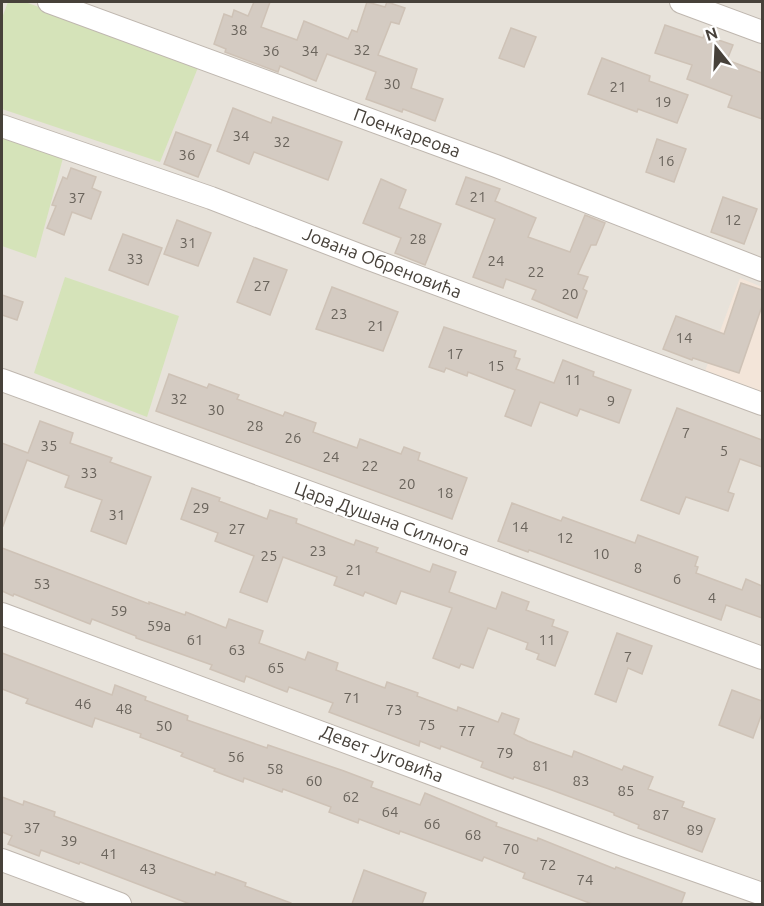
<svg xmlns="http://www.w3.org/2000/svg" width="764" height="906" viewBox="0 0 764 906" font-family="Ubuntu,sans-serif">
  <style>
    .residential { fill: #e7e2da }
    .commercial { fill: #f3e5d9 }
    .green { fill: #d5e3b9 }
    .building { fill: #d4cbc2; stroke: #cec2b6; stroke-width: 1.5 }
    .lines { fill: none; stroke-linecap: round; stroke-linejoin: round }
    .minor-casing { stroke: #bfb7af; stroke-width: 24 }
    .minor { stroke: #fff; stroke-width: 22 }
    .labels { text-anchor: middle; stroke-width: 4.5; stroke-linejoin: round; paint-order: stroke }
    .number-label { font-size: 15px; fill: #6a645c }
    .street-label { font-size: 18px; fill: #47413a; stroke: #fff }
  </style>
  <rect width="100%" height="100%" fill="#f4f0eb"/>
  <!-- residential -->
  <rect class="residential" x="2" y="2" width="760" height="902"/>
  <!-- commercial -->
  <polygon class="commercial" points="740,278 762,287 762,393 705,371"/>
  <!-- green -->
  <g class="green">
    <polygon points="8,2 25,2 199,65 160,162 2,109 2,18"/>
    <polygon points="2,137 63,158 36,258 2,246"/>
    <polygon points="65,277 179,316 147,417 34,373"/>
  </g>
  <!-- building -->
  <g class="building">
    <polygon points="254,2 270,2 261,27 297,40 304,21 348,39 352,30 357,32 367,2 385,7 387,2 405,8 399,24 391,22 378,55 417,69 411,88 443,99 435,121 403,109 402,112 366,99 376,72 327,54 316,81 280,66 278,72 225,52 226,49 214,44 224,14 232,17 234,10 248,16"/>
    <polygon points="665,25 703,38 704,35 733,45 727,60 762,73 762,119 728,107 732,96 687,79 692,65 655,53"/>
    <polygon points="511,28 536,37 524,67 499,58"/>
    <polygon points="602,58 650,76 649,81 688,95 677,123 638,109 637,112 588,94"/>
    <polygon points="233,108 271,123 273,117 342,142 328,180 254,152 249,164 217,151"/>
    <polygon points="176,132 211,145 198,177 164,164"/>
    <polygon points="657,139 686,149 674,182 646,172"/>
    <polygon points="71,168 96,177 92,188 101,192 91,219 72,212 64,235 47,228 56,206 52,205 63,177 67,179"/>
    <polygon points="466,177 500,189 495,201 536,218 528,237 570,252 585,215 605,223 596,245 591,245 578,274 588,277 583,289 587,291 577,318 532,299 536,290 506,279 503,288 473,277 495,219 456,204"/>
    <polygon points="381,179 406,190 399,208 441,224 425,265 395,253 401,238 363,223"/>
    <polygon points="723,197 757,209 744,244 711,232"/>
    <polygon points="177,220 211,233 198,266 164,254"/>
    <polygon points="123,234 162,248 148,285 109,270"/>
    <polygon points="254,258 287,270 270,315 237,302"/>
    <polygon points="741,283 762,290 762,306 739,373 693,358 692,360 663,349 676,316 724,334"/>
    <polygon points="332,287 398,312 383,351 316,329"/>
    <polygon points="2,295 23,302 17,320 2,315"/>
    <polygon points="444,327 516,351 514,357 520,359 516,369 554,383 563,360 594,372 593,376 631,390 619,423 580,409 577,416 540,402 531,426 505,416 515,390 468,372 467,376 446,368 444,372 429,367"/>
    <polygon points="169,374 207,388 209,384 239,395 237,399 283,416 285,412 316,423 313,432 357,448 360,439 401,454 404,447 420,453 418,460 467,478 452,519 156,411"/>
    <polygon points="677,408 762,440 762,467 740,459 728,492 734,494 728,511 686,497 679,514 641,500"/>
    <polygon points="40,421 73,433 70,443 112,458 110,462 151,477 126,544 91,531 102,500 65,487 69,476 27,460 3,526 2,525 2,443 28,453"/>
    <polygon points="192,488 220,498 219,501 267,519 270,510 297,519 296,523 354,545 356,540 378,548 376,552 430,572 433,564 456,572 449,592 496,609 502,592 529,602 526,610 554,620 552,626 568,632 555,666 537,659 539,654 526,649 528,643 488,628 473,668 461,664 459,668 433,658 452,608 401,591 396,604 365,592 363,596 334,585 337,577 283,557 267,602 240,592 254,556 215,541 218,533 181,519"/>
    <polygon points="512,503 561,521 563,517 635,543 638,535 698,557 695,566 698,567 696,573 742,590 746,579 762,586 762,618 726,605 721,620 529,550 528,552 498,541"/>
    <polygon points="2,548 149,604 149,602 185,615 186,612 226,628 229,619 263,631 259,643 305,660 308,652 338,663 336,670 385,688 387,682 418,693 417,696 457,711 458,707 498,722 502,713 519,719 514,734 528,741 572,757 574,751 622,770 624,766 653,777 648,789 684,802 682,807 715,819 702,852 638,828 639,825 614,815 614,813 549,789 514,777 513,779 481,767 483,762 441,746 440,749 420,741 419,746 329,712 333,703 289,687 287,692 246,676 244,682 210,669 212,665 136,638 136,636 92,619 90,624 14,594 13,596 2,591"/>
    <polygon points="617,633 652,646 642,674 628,668 616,702 595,694"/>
    <polygon points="2,653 112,695 115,685 146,697 145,700 188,716 187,720 267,748 268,745 344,771 373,782 371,787 420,805 425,793 497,823 496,826 537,841 538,838 615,869 616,867 685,893 681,904 592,904 523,878 525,873 484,857 482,861 400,831 399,834 359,819 358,823 329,812 331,807 283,789 282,792 244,778 243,782 214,771 215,769 181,756 183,753 140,737 141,734 95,718 92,727 26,703 28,699 2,689"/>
    <polygon points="732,690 762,701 762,713 753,738 719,725"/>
    <polygon points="2,797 23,805 24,801 55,812 54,816 215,875 216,872 246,883 245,886 291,903 291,904 190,904 80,862 79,864 41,850 39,856 8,844 12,836 2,832"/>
    <polygon points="364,870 426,893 422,904 352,904"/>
  </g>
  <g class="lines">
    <defs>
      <g id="minor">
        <polyline points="49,2 496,166 762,270"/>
        <polyline points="681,2 762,32"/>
        <polyline points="2,126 211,198 364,257 762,404"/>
        <polyline points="2,380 762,658"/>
        <polyline points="2,614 626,846 762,894"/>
        <polyline points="2,860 120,904"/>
      </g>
    </defs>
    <!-- minor casing -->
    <use href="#minor" class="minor-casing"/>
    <!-- minor -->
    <use href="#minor" class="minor"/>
  </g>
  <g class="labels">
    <!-- number labels -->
    <g class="number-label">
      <text x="239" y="35">38</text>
      <text x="362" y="55">32</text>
      <text x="271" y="56">36</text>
      <text x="310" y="56">34</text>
      <text x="392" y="89">30</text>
      <text x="618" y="92">21</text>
      <text x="663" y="107">19</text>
      <text x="241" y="141">34</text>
      <text x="282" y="147">32</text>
      <text x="187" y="160">36</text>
      <text x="666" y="166">16</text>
      <text x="478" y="202">21</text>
      <text x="77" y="203">37</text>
      <text x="733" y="225">12</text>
      <text x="418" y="244">28</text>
      <text x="188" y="248">31</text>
      <text x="135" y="264">33</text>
      <text x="496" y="266">24</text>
      <text x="536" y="277">22</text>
      <text x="262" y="291">27</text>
      <text x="570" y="299">20</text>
      <text x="339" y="319">23</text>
      <text x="376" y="331">21</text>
      <text x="684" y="343">14</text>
      <text x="455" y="359">17</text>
      <text x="496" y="371">15</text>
      <text x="573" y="385">11</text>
      <text x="179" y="404">32</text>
      <text x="611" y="406">9</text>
      <text x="216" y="415">30</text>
      <text x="255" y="431">28</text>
      <text x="686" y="438">7</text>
      <text x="293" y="443">26</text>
      <text x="49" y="451">35</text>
      <text x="724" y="456">5</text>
      <text x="331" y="462">24</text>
      <text x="370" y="471">22</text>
      <text x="89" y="478">33</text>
      <text x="407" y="489">20</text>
      <text x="445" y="498">18</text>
      <text x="201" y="513">29</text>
      <text x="117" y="520">31</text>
      <text x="520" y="532">14</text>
      <text x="237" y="534">27</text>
      <text x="565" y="543">12</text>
      <text x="318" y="556">23</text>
      <text x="601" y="559">10</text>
      <text x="269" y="561">25</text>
      <text x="638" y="573">8</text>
      <text x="354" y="575">21</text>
      <text x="677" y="584">6</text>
      <text x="42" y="589">53</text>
      <text x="712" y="603">4</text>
      <text x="119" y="616">59</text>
      <text x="159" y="631">59a</text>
      <text x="195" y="645">61</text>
      <text x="547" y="645">11</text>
      <text x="237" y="655">63</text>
      <text x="628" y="662">7</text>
      <text x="276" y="673">65</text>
      <text x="352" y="703">71</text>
      <text x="83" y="709">46</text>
      <text x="124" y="714">48</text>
      <text x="394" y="715">73</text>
      <text x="427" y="730">75</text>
      <text x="164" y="731">50</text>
      <text x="467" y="736">77</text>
      <text x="505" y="758">79</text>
      <text x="236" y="762">56</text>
      <text x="541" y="771">81</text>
      <text x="275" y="774">58</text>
      <text x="314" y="786">60</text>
      <text x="581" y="786">83</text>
      <text x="626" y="796">85</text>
      <text x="351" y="802">62</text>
      <text x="390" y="817">64</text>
      <text x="661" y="820">87</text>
      <text x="432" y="829">66</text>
      <text x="32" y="833">37</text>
      <text x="695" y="835">89</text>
      <text x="473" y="840">68</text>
      <text x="69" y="846">39</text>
      <text x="511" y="854">70</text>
      <text x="109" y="859">41</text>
      <text x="548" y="870">72</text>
      <text x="148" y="874">43</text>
      <text x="585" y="885">74</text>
    </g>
    <!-- street labels -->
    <g class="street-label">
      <text transform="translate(407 133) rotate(20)" y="6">Поенкареова</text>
      <text transform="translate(382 263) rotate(21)" y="6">Јована Обреновића</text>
      <text transform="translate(382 519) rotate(20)" y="6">Цара Душана Силнога</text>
      <text transform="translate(382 754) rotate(21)" y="6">Девет Југовића</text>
    </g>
  </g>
  <!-- border -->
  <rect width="764" height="906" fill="none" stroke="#47413a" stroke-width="6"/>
  <!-- north arrow -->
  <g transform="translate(716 48) rotate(342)" stroke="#ffffff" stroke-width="4.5" paint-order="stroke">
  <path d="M0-4.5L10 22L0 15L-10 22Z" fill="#47413a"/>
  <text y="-9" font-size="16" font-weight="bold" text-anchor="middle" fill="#47413a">N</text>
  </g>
</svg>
